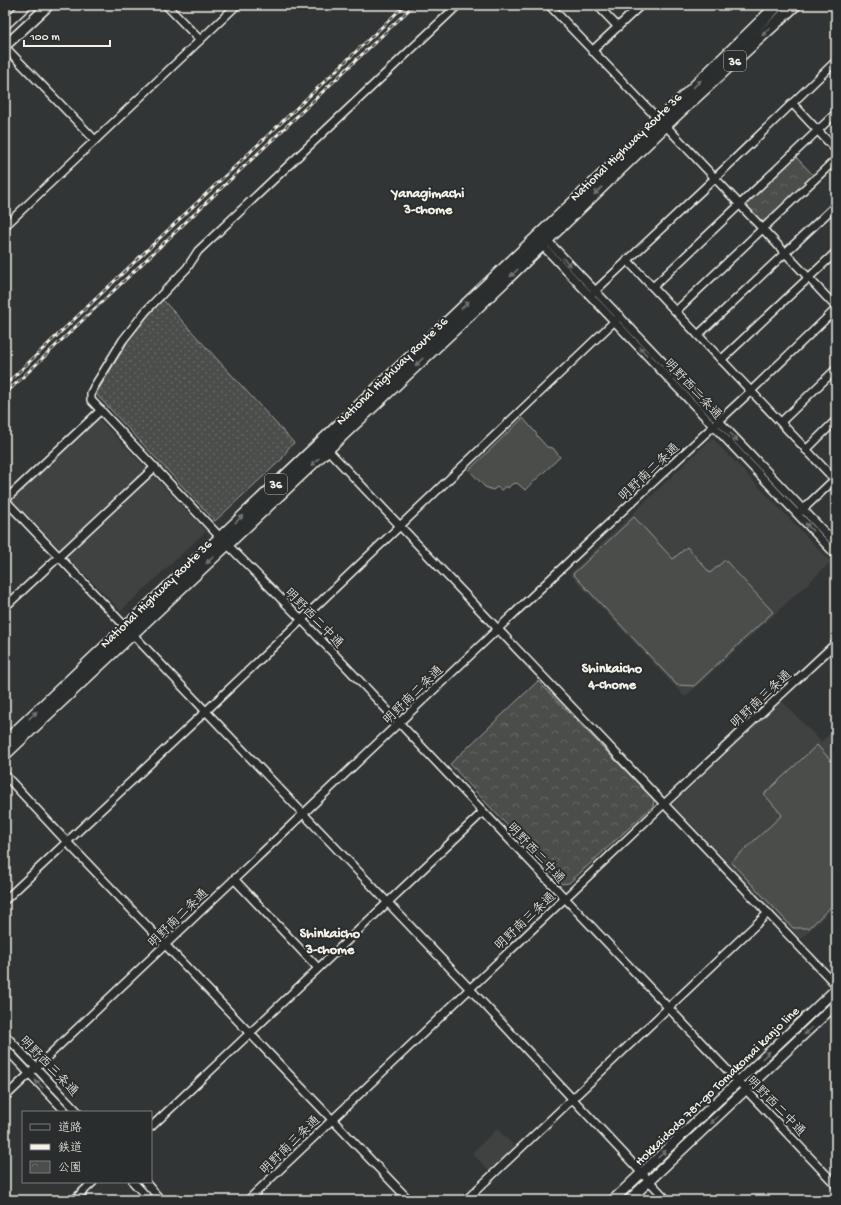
<svg xmlns="http://www.w3.org/2000/svg" width="841" height="1205" viewBox="0 0 841 1205" font-family="'Gochi Hand','Klee One',sans-serif">
  <style>
    .built { fill: #404242 }
    .grass { fill: url(#grass-dots); stroke: #a09f9a }
    .park { fill: url(#park-crowns); stroke: #a09f9a }
    .garden { fill: #4b4d4c; stroke: #a09f9a }
    .lines { fill: none; stroke-linecap: round; stroke-linejoin: round }
    .minor-casing { stroke: #f4f1e8; stroke-width: 10 }
    .major-casing { stroke: #f4f1e8; stroke-width: 12 }
    .highway-casing { stroke: #f4f1e8; stroke-width: 14 }
    .minor { stroke: #2a2d2e; stroke-width: 7 }
    .major { stroke: #2a2d2e; stroke-width: 9 }
    .highway { stroke: #2a2d2e; stroke-width: 11 }
    .rail-casing { stroke: #f4f1e8; stroke-width: 3 }
    .rail { stroke: #2a2d2e; stroke-width: 1.5; stroke-dasharray: 4.5; stroke-linecap: butt }
    .oneway { fill: #71726f }
    .labels { text-anchor: middle; stroke-width: 4; stroke-linejoin: round; paint-order: stroke }
    .shield { fill: #2a2d2e; stroke: #b7b6b0; stroke-width: 1 }
    .shield-label { font-size: 12px; font-weight: bold; fill: #f4f1e8 }
    .street-label { font-size: 13px; fill: #f4f1e8; stroke: #2a2d2e }
    .neighbourhood-label { font-size: 14px; font-weight: bold; fill: #f4f1e8; stroke: #2a2d2e }
  </style>
  <defs>
    <pattern id="grass-dots" width="8" height="8" patternUnits="userSpaceOnUse"><rect width="8" height="8" fill="#4b4d4c"/><path d="M2 2h.1M6 6h.1" fill="none" stroke="#666766" stroke-width="1.8" stroke-linecap="round"/></pattern>
    <pattern id="park-crowns" width="20" height="18" patternUnits="userSpaceOnUse"><rect width="20" height="18" fill="#4b4d4c"/><path d="M2 6a3 3 0 1 1 6 0M12 15a3 3 0 1 1 6 0" fill="none" stroke="#666766"/></pattern>
  </defs>
  <rect width="100%" height="100%" fill="#323535"/>
  <filter id="ink" filterUnits="userSpaceOnUse"><feTurbulence type="fractalNoise" baseFrequency=".025" numOctaves="2"/><feDisplacementMap in="SourceGraphic" scale="8" xChannelSelector="R" yChannelSelector="G"/><feConvolveMatrix kernelMatrix="1 2 1 2 8 2 1 2 1" color-interpolation-filters="sRGB"/></filter>
  <g filter="url(#ink)">
    <!-- built -->
    <g class="built">
      <polygon points="98,418 206,531 121,611 11,499"/>
      <polygon points="712,438 831,562 685,697 570,574"/>
      <polygon points="781,700 821,742 836,728 836,905 801,939 674,806 674,803"/>
      <polygon points="497,1129 515,1147 490,1172 472,1153"/>
    </g>
    <!-- grass -->
    <polygon class="grass" points="162,299 294,443 289,447 282,459 215,521 96,394 128,341"/>
    <!-- park -->
    <g class="park">
      <polygon points="796,157 813,175 813,178 765,222 762,222 746,205"/>
      <polygon points="538,681 654,800 653,806 569,883 562,884 450,764"/>
    </g>
    <!-- garden -->
    <g class="garden">
      <polygon points="523,418 536,433 537,436 547,447 553,448 560,457 525,490 517,483 512,484 508,488 506,486 501,490 497,487 493,490 485,487 469,470"/>
      <polygon points="634,517 673,559 687,547 710,573 725,560 773,612 694,686 677,685 573,574"/>
      <polygon points="817,745 836,766 836,902 809,928 793,928 731,862 782,815 764,794"/>
    </g>
    <g class="lines">
      <defs>
        <g id="minor">
          <polyline points="37,5 43,10"/>
          <polyline points="166,5 200,40"/>
          <polyline points="458,5 198,251 187,268 145,312 123,340 94,387 91,393 91,400 220,537 302,620 836,1185"/>
          <polyline points="549,5 659,120 666,126 836,307"/>
          <polyline points="597,5 618,27"/>
          <polyline points="5,47 95,140"/>
          <polyline points="592,51 641,5"/>
          <polyline points="792,103 836,150"/>
          <polyline points="5,226 237,5"/>
          <polyline points="545,238 836,544"/>
          <polyline points="539,242 836,555"/>
          <polyline points="627,260 836,481"/>
          <polyline points="653,287 836,113"/>
          <polyline points="593,293 715,178 836,61"/>
          <polyline points="676,311 836,159"/>
          <polyline points="698,335 836,205"/>
          <polyline points="721,360 836,252"/>
          <polyline points="781,422 836,369"/>
          <polyline points="325,447 836,985"/>
          <polyline points="806,450 836,420"/>
          <polyline points="5,500 470,989 667,1200"/>
          <polyline points="5,500 101,410"/>
          <polyline points="800,512 836,478"/>
          <polyline points="5,607 155,467"/>
          <polyline points="5,775 67,842 409,1200"/>
          <polyline points="234,879 318,968"/>
          <polyline points="5,900 205,712 620,316"/>
          <polyline points="5,1035 78,1112"/>
          <polyline points="5,1048 66,1112"/>
          <polyline points="5,1097 603,529 751,391 836,309"/>
          <polyline points="151,1127 483,812"/>
          <polyline points="133,1182 150,1200"/>
          <polyline points="145,1182 161,1200"/>
          <polyline points="74,1200 93,1182"/>
          <polyline points="248,1200 664,804 836,643"/>
          <polyline points="466,1200 768,913"/>
        </g>
        <g id="major">
          <polyline points="5,25 26,5"/>
          <polyline points="5,46 49,5"/>
          <polyline points="613,1200 836,989"/>
          <polyline points="629,1200 836,1004"/>
        </g>
        <g id="highway">
          <polyline points="5,742 651,129 778,5"/>
          <polyline points="5,754 460,324 674,117 795,5"/>
        </g>
      </defs>
      <!-- minor casing -->
      <use href="#minor" class="minor-casing"/>
      <!-- major casing -->
      <use href="#major" class="major-casing"/>
      <!-- highway casing -->
      <use href="#highway" class="highway-casing"/>
      <!-- minor -->
      <use href="#minor" class="minor"/>
      <!-- major -->
      <use href="#major" class="major"/>
      <!-- highway -->
      <use href="#highway" class="highway"/>
      <defs>
        <g id="rail">
          <polyline points="5,385 405,5"/>
          <polyline points="5,394 414,5"/>
        </g>
      </defs>
      <!-- rail casing -->
      <use href="#rail" class="rail-casing"/>
      <!-- rail -->
      <use href="#rail" class="rail"/>
    </g>
    <!-- one-way arrows -->
    <defs><path id="oneway-solid" d="M-6-.8H1V-3.2L6.5 0L1 3.2V.8H-6Z"/></defs>
    <g class="oneway">
      <use href="#oneway-solid" transform="translate(766 32) rotate(137)"/>
      <use href="#oneway-solid" transform="translate(697 84) rotate(-44)"/>
      <use href="#oneway-solid" transform="translate(598 191) rotate(136)"/>
      <use href="#oneway-solid" transform="translate(567 262) rotate(46)"/>
      <use href="#oneway-solid" transform="translate(514 273) rotate(136)"/>
      <use href="#oneway-solid" transform="translate(465 305) rotate(-44)"/>
      <use href="#oneway-solid" transform="translate(643 351) rotate(-133)"/>
      <use href="#oneway-solid" transform="translate(419 362) rotate(136)"/>
      <use href="#oneway-solid" transform="translate(734 437) rotate(46)"/>
      <use href="#oneway-solid" transform="translate(315 462) rotate(137)"/>
      <use href="#oneway-solid" transform="translate(239 519) rotate(-44)"/>
      <use href="#oneway-solid" transform="translate(809 527) rotate(-133)"/>
      <use href="#oneway-solid" transform="translate(210 560) rotate(136)"/>
      <use href="#oneway-solid" transform="translate(33 715) rotate(-43)"/>
      <use href="#oneway-solid" transform="translate(808 1031) rotate(136)"/>
      <use href="#oneway-solid" transform="translate(766 1055) rotate(-43)"/>
      <use href="#oneway-solid" transform="translate(39 1084) rotate(-134)"/>
      <use href="#oneway-solid" transform="translate(714 1120) rotate(137)"/>
      <use href="#oneway-solid" transform="translate(662 1154) rotate(-44)"/>
    </g>
  </g>
  <g class="labels">
    <!-- shield labels -->
    <g class="shield">
      <rect x="724" y="51" width="22" height="20" rx="3"/>
      <rect x="265" y="474" width="22" height="20" rx="3"/>
    </g>
    <g class="shield-label">
      <text x="735" y="65">36</text>
      <text x="276" y="488">36</text>
    </g>
    <!-- street labels -->
    <g class="street-label">
      <text transform="translate(625 146) rotate(-44)" y="5">National Highway Route 36</text>
      <text transform="translate(391 370) rotate(-44)" y="5">National Highway Route 36</text>
      <text transform="translate(694 388) rotate(47)" y="5">明野西二条通</text>
      <text transform="translate(648 471) rotate(-43)" y="5">明野南二条通</text>
      <text transform="translate(155 593) rotate(-44)" y="5">National Highway Route 36</text>
      <text transform="translate(315 617) rotate(46)" y="5">明野西二中通</text>
      <text transform="translate(412 694) rotate(-44)" y="5">明野南二条通</text>
      <text transform="translate(760 698) rotate(-43)" y="5">明野南三条通</text>
      <text transform="translate(537 852) rotate(47)" y="5">明野西二中通</text>
      <text transform="translate(177 917) rotate(-44)" y="5">明野南二条通</text>
      <text transform="translate(524 920) rotate(-43)" y="5">明野南三条通</text>
      <text transform="translate(50 1065) rotate(46)" y="5">明野西三条通</text>
      <text transform="translate(716 1085) rotate(-44)" y="5">Hokkaidodo 781-go Tomakomai kanjo line</text>
      <text transform="translate(777 1105) rotate(46)" y="5">明野西二中通</text>
      <text transform="translate(289 1144) rotate(-44)" y="5">明野南三条通</text>
    </g>
    <!-- neighbourhood labels -->
    <g class="neighbourhood-label">
      <text x="428" y="197">Yanagimachi<tspan x="428" dy="16">3-chome</tspan></text>
      <text x="612" y="672">Shinkaicho<tspan x="612" dy="16">4-chome</tspan></text>
      <text x="330" y="937">Shinkaicho<tspan x="330" dy="16">3-chome</tspan></text>
    </g>
  </g>
  <!-- margin -->
  <rect width="841" height="1205" fill="none" stroke="#2a2d2e" stroke-width="20"/>
  <rect x="10" y="10" width="821" height="1185" fill="none" stroke="#f4f1e8" stroke-width="1.5" filter="url(#ink)"/>
  <!-- legend -->
  <rect x="22" y="1111" width="130" height="72" fill="#2a2d2e" stroke="#7b7b78"/>
  <rect x="30" y="1124" width="20" height="6" fill="#2a2d2e" stroke="#7b7b78"/>
  <text x="58" y="1131" font-size="12" fill="#f4f1e8">道路</text>
  <rect x="30" y="1144" width="20" height="6" fill="#f4f1e8" stroke="#7b7b78"/>
  <text x="58" y="1151" font-size="12" fill="#f4f1e8">鉄道</text>
  <rect x="30" y="1161" width="20" height="12" fill="url(#park-crowns)" stroke="#7b7b78"/>
  <text x="58" y="1171" font-size="12" fill="#f4f1e8">公園</text>
  <!-- scale -->
  <path d="M24 40v6h86v-6" fill="none" stroke="#f4f1e8" stroke-width="2"/>
  <text x="30" y="40" font-size="12" fill="#f4f1e8" stroke="#2a2d2e" stroke-width="3" paint-order="stroke">100 m</text>
</svg>
